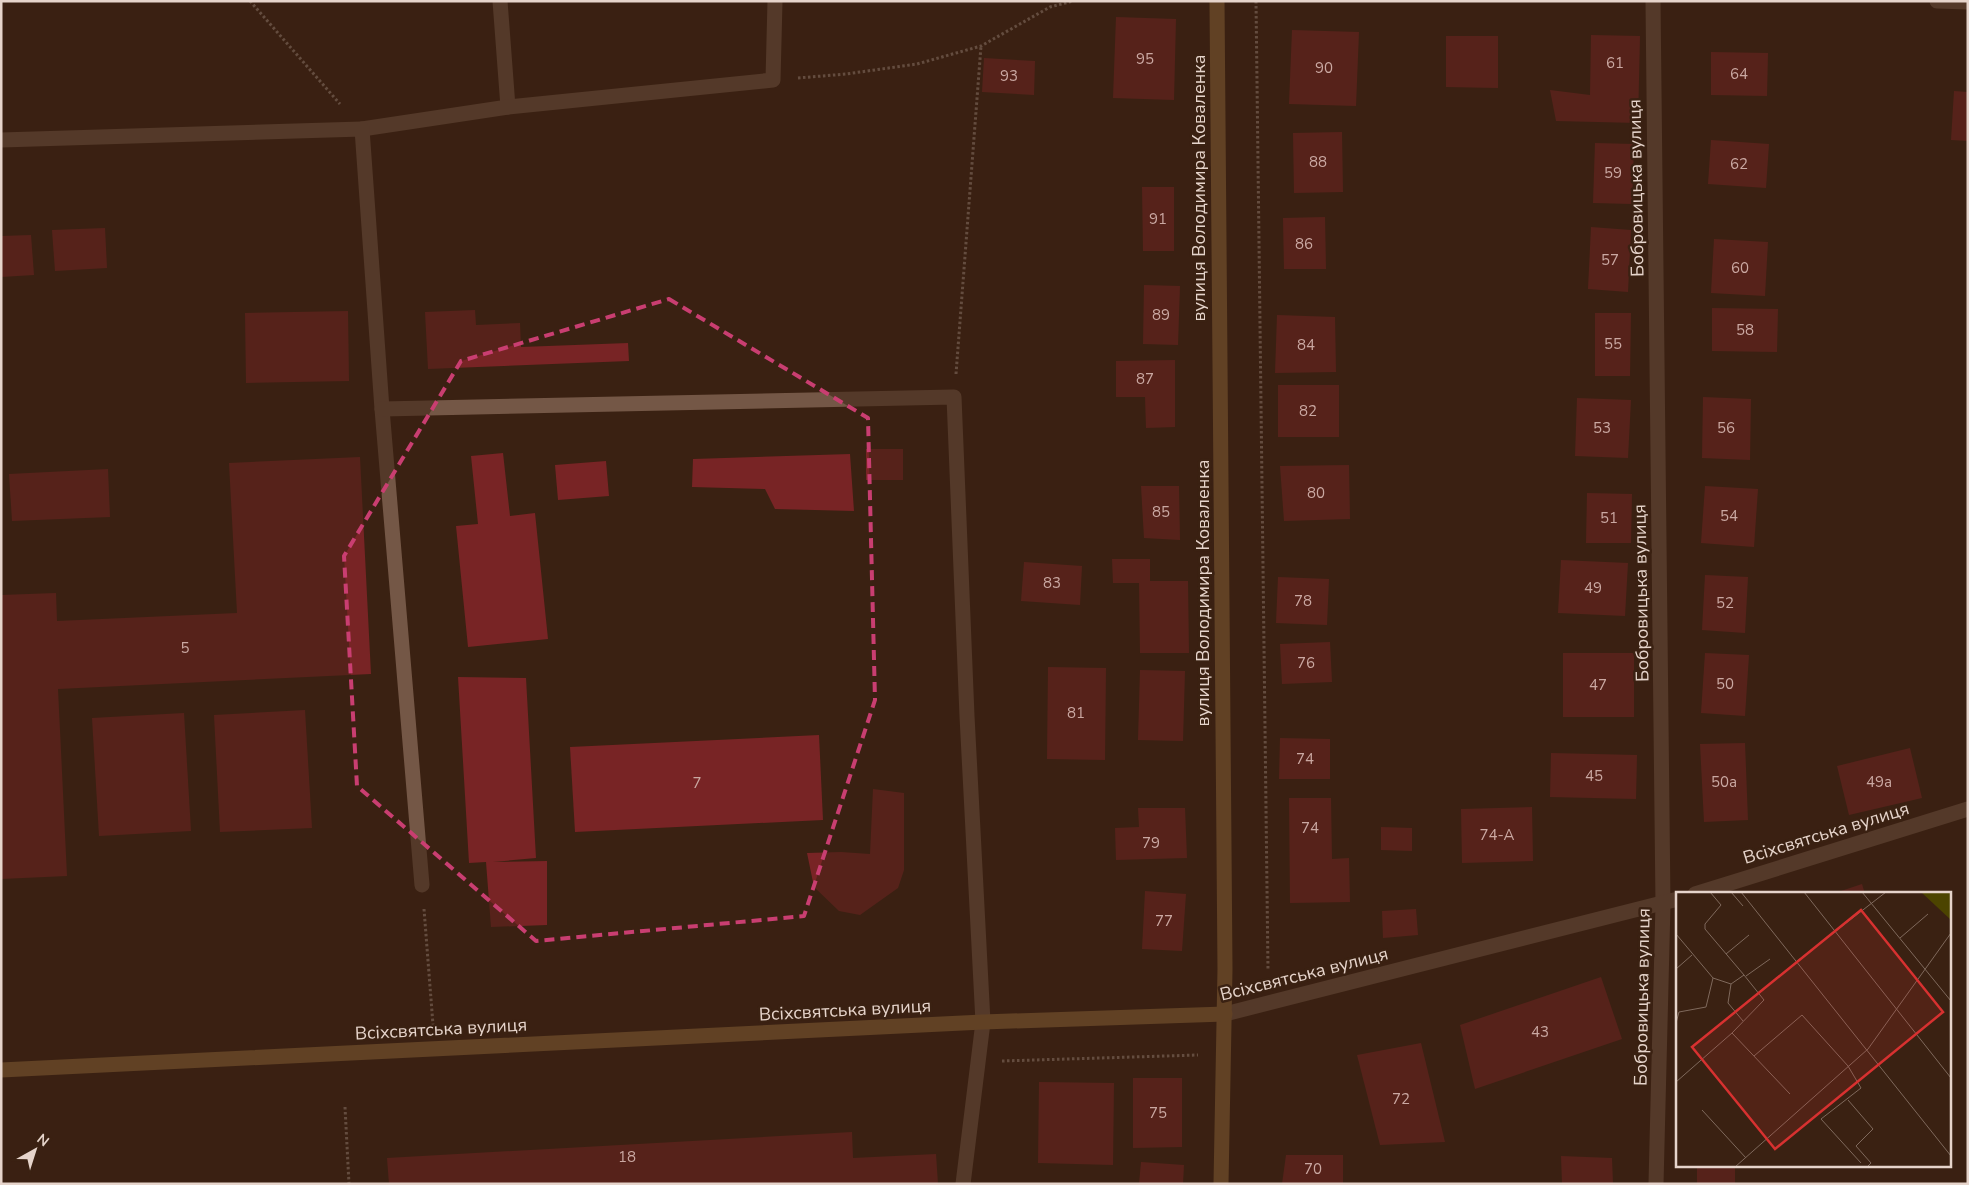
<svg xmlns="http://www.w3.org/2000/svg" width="1969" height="1185" viewBox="0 0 1969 1185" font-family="'Nunito Sans',sans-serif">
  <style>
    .building { fill: #782425 }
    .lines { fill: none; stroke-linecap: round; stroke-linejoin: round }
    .path { stroke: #978276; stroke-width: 3; stroke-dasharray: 2.5 2.5; stroke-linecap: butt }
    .lane { stroke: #745746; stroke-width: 15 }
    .street { stroke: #745746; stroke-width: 15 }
    .secondary { stroke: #90693b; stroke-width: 15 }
    .marked { fill: none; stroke: #c93e71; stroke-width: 4; stroke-dasharray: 10 6; stroke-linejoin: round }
    .labels { text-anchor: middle; stroke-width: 5; stroke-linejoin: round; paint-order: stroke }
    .number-label { font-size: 15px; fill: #caa8a2 }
    .street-label { font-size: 18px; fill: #e6d4cb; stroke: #3a2112 }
    .inset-road { fill: none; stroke: #7f695c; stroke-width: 1 }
    .view { fill: #d73130; fill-opacity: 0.15; stroke: #d73130; stroke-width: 2.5 }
    .inset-edge { fill: none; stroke: #e6d4cb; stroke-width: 2.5 }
  </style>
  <rect width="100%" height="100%" fill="#3a2112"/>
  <!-- building -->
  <g class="building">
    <polygon points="1116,17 1176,19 1174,100 1113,98"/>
    <polygon points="1292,30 1359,32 1356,106 1289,104"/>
    <polygon points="1591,35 1640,36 1638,123 1556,121 1550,90 1590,95"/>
    <polygon points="1446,36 1498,36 1498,88 1446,87"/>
    <polygon points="1711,52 1768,53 1767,96 1711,95"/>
    <polygon points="984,58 1035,61 1034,95 982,92"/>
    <polygon points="1954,91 1968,92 1968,141 1951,140"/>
    <polygon points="1342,132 1343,192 1294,193 1293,133"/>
    <polygon points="1711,140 1769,144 1766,188 1708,184"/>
    <polygon points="1595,143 1634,144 1632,204 1593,203"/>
    <polygon points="1142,187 1174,187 1174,251 1143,251"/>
    <polygon points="1325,217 1326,269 1284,269 1283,218"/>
    <polygon points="1591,227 1631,230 1628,292 1588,289"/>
    <polygon points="105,228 107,268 55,271 52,230"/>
    <polygon points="31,235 34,275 1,277 1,236"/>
    <polygon points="1714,239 1768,242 1765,296 1711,293"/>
    <polygon points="1144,285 1180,286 1178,345 1143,344"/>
    <polygon points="1712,308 1778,309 1777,352 1712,351"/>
    <polygon points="475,310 476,325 520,323 521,347 628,343 629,361 428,369 425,312"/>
    <polygon points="348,311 349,381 246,383 245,313"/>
    <polygon points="1595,313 1631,313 1630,376 1595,376"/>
    <polygon points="1277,315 1335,317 1336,372 1275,373"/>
    <polygon points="1175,360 1175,427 1146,428 1145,397 1116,397 1116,361"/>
    <rect x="1278" y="385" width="61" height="52"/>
    <polygon points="1703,397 1751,399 1750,460 1702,458"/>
    <polygon points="1577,398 1631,400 1628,458 1575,456"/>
    <rect x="866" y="449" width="37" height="31"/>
    <polygon points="503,453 510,516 535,513 548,639 468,647 456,526 478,524 471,456"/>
    <polygon points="850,454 854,511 775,509 765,489 692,487 693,459"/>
    <polygon points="360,457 371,674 58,689 67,876 1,879 1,595 56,593 57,621 237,613 229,463"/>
    <polygon points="606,461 609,496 558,500 555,465"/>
    <polygon points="1349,465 1350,519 1284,521 1280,466"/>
    <polygon points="108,469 110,517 12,521 9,474"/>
    <polygon points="1141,486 1179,486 1180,540 1144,538"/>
    <polygon points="1705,486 1758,489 1754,547 1701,543"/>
    <polygon points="1587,493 1632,494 1631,543 1586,543"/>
    <polygon points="1112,559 1150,559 1150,581 1188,581 1189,653 1140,653 1139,583 1113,583"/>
    <polygon points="1561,560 1628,563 1625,616 1558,613"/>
    <polygon points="1024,562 1082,566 1080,605 1021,601"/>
    <polygon points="1705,575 1748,577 1745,633 1702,630"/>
    <polygon points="1278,577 1329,579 1327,625 1276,623"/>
    <polygon points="1330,642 1332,682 1282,684 1280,644"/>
    <rect x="1563" y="653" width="71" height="64"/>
    <polygon points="1705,653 1749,655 1745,716 1701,713"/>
    <polygon points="1048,667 1106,668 1105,760 1047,759"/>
    <polygon points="1140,670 1185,671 1183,741 1138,740"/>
    <polygon points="458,677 526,678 536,858 493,862 547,861 547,925 491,927 486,862 469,863"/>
    <polygon points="305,710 312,828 220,832 214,715"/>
    <polygon points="184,713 191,831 99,836 92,718"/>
    <polygon points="819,735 823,820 575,832 570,747"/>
    <polygon points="1280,738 1330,739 1330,779 1279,779"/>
    <polygon points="1745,743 1748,820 1704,822 1700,744"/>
    <polygon points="1910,748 1922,798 1849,815 1837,766"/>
    <polygon points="1551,753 1637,755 1636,799 1550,797"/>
    <polygon points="873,789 904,793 904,870 898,888 860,915 839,911 814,887 807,853 841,852 870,854"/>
    <polygon points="1289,798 1331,798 1332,859 1349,858 1350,902 1290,903"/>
    <polygon points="1532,807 1533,861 1462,863 1461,809"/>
    <polygon points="1138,808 1185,808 1187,858 1116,860 1115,828 1139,827"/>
    <polygon points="1381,827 1412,828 1412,851 1381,850"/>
    <polygon points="1862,884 1865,894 1835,894 1835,893"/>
    <polygon points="1145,891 1186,894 1182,951 1142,949"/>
    <polygon points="1416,909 1418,935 1383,938 1382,911"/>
    <polygon points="1601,977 1622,1039 1475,1089 1460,1025"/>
    <polygon points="1421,1043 1445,1142 1380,1145 1357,1055"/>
    <polygon points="1133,1078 1182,1078 1182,1147 1133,1148"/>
    <polygon points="1039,1082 1114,1083 1113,1165 1038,1163"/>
    <polygon points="852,1132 853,1158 936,1154 938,1184 389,1184 387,1158"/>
    <polygon points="1286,1155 1343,1155 1343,1184 1282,1184"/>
    <polygon points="1561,1156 1612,1158 1613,1184 1562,1184"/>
    <polygon points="1141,1162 1184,1165 1183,1184 1139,1184"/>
    <rect x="1697" y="1166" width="38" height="18"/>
  </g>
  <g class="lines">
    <!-- path -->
    <g class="path">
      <polyline points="250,1 340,104"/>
      <polyline points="1256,1 1268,970"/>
      <polyline points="798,78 846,74 917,64 981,46 1050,7 1073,1"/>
      <polyline points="956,374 981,46"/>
      <polyline points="424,909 433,1025"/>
      <polyline points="1002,1061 1198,1055"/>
      <polyline points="345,1107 349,1184"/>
    </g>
    <!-- lane -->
    <g class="lane">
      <polyline points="500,1 508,107"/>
      <polyline points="362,129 508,107 773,80 775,1"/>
      <polyline points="1,140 362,129 382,409 422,885"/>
      <polyline points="382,409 954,397 967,716 983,1022 963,1184"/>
    </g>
    <!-- street -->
    <g class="street">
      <polyline points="1653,1 1663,904 1656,1184"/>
      <polyline points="1937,1 1968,2"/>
      <polyline points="1695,894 1968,809"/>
      <polyline points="1225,1014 1678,899"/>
    </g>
    <!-- secondary -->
    <g class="secondary">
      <polyline points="1217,1 1225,969 1221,1184"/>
      <polyline points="1,1070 983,1022 1225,1014"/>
    </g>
  </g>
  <!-- marked area -->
  <path d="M0 0H1969V1185H0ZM669,299l199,119 7,282 -71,216 -268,25 -179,-155 -13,-230 117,-195z" fill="#3a2112" fill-opacity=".55" fill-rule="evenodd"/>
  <path class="marked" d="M669,299l199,119 7,282 -71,216 -268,25 -179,-155 -13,-230 117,-195z"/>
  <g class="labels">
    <!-- number labels -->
    <g class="number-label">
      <text x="1145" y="64">95</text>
      <text x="1615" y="68">61</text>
      <text x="1324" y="73">90</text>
      <text x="1739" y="79">64</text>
      <text x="1009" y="81">93</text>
      <text x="1318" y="167">88</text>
      <text x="1739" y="169">62</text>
      <text x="1613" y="178">59</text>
      <text x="1158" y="224">91</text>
      <text x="1304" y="249">86</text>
      <text x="1610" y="265">57</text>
      <text x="1740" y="273">60</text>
      <text x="1161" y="320">89</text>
      <text x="1745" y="335">58</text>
      <text x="1613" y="349">55</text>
      <text x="1306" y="350">84</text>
      <text x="1145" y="384">87</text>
      <text x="1308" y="416">82</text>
      <text x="1602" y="433">53</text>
      <text x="1726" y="433">56</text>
      <text x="1316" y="498">80</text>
      <text x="1161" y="517">85</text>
      <text x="1729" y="521">54</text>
      <text x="1609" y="523">51</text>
      <text x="1052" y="588">83</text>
      <text x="1593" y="593">49</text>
      <text x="1303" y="606">78</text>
      <text x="1725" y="608">52</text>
      <text x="185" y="653">5</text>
      <text x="1306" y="668">76</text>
      <text x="1725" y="689">50</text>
      <text x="1598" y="690">47</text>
      <text x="1076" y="718">81</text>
      <text x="1305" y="764">74</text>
      <text x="1594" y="781">45</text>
      <text x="1724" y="787">50а</text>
      <text x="1879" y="787">49а</text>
      <text x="697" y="788">7</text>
      <text x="1310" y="833">74</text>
      <text x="1497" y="840">74-А</text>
      <text x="1151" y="848">79</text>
      <text x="1164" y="926">77</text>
      <text x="1540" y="1037">43</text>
      <text x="1401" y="1104">72</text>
      <text x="1158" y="1118">75</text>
      <text x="627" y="1162">18</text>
      <text x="1313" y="1174">70</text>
    </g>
    <!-- street labels -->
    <g class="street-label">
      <text transform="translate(1199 188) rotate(-90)" y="6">вулиця Володимира Коваленка</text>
      <text transform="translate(1636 188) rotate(-91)" y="6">Бобровицька вулиця</text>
      <text transform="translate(1203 593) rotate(-90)" y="6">вулиця Володимира Коваленка</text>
      <text transform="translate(1641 593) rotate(-91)" y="6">Бобровицька вулиця</text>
      <text transform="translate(1826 833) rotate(-17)" y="6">Всіхсвятська вулиця</text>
      <text transform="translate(1304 974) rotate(-14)" y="6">Всіхсвятська вулиця</text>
      <text transform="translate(1642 997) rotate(-89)" y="6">Бобровицька вулиця</text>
      <text transform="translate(845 1010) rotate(-3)" y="6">Всіхсвятська вулиця</text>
      <text transform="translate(441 1029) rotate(-3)" y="6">Всіхсвятська вулиця</text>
    </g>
  </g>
  <!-- overview -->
  <g transform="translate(1676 892)">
    <rect width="275" height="275" fill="#3a2112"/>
    <path d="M245,0h30v28z" fill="#4c4400"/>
    <path class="inset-road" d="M55,0l12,14M65,0l210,264M128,0l147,186M186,0l89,109M0,42l37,44M224,46l28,-24M50,62l23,-19M120,70l90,-70M0,77l16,-14M70,84l24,-17M55,92l-3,19 15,18M0,131l3,-11 27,-5 7,-29 18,6 13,-9 -39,-46v-5l16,-19 -11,-13M56,141l32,-33 -20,-25M78,164l48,-41 46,51 13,22 -40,31 40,44M0,190l56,-49 58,61M172,208l25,29 -17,17 15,17 -4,4M26,218l44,48M59,275l133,-118 83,-116"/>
    <path class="view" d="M185,18l82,102 -168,137 -83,-102z"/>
    <rect width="275" height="275" class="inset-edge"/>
  </g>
  <!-- border -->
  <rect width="1969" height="1185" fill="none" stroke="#e6d4cb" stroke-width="5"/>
  <!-- north arrow -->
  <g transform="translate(35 1150) rotate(39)" stroke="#3a2112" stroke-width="4" paint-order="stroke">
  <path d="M0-4L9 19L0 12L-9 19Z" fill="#e6d4cb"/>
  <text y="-8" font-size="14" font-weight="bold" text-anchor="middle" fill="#e6d4cb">N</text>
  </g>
</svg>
